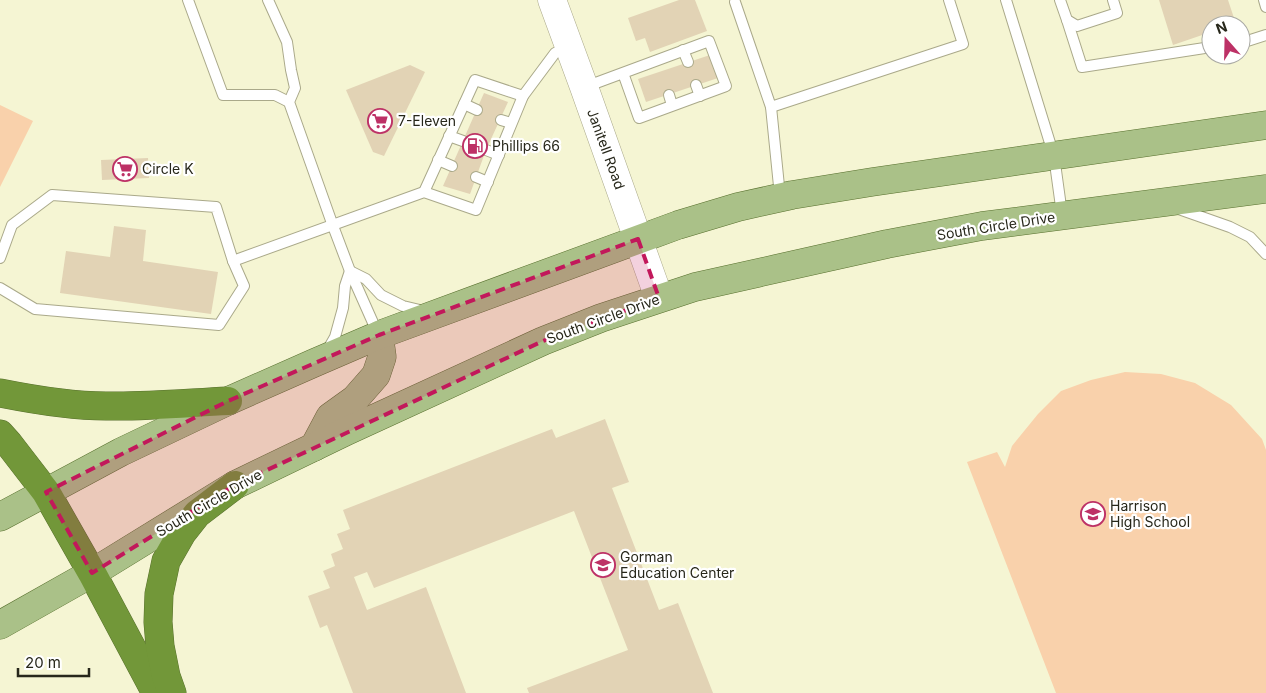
<svg xmlns="http://www.w3.org/2000/svg" width="1266" height="693" viewBox="0 0 1266 693" font-family="Inter,sans-serif">
  <style>
    .green { fill: #f9d1ab }
    .building { fill: #e2d3b5 }
    .lines { fill: none; stroke-linecap: round; stroke-linejoin: round }
    .lane-casing { stroke: #aaa98a; stroke-width: 12 }
    .secondary-casing { stroke: #aaa98a; stroke-width: 29 }
    .primary-casing { stroke: #58702e; stroke-width: 29 }
    .highway-casing { stroke: #58702e; stroke-width: 29 }
    .lane { stroke: #fff; stroke-width: 10 }
    .secondary { stroke: #fff; stroke-width: 28 }
    .primary { stroke: #aac188; stroke-width: 28 }
    .highway { stroke: #729739; stroke-width: 28 }
    .marked { fill: #c2185b; fill-opacity: 0.2; stroke: #c2185b; stroke-width: 4; stroke-dasharray: 10 6; stroke-linejoin: round }
    .labels { text-anchor: middle; stroke-width: 4.5; stroke-linejoin: round; paint-order: stroke }
    .poi-label { font-size: 14px; fill: #27271a; stroke: #fff; text-anchor: start }
    .street-label { font-size: 14px; fill: #27271a; stroke: #fff }
  </style>
  <rect width="100%" height="100%" fill="#f5f5d3"/>
  <!-- green -->
  <g class="green">
    <polygon points="0,105 33,121 0,187"/>
    <polygon points="1125,372 1161,374 1195,383 1231,405 1262,439 1266,450 1266,693 1056,693 967,462 997,452 1005,467 1012,446 1038,414 1061,391 1091,380"/>
  </g>
  <!-- building -->
  <g class="building">
    <polygon points="679,0 695,0 707,31 650,52 645,38 636,41 628,18"/>
    <polygon points="1159,0 1228,0 1236,24 1232,25 1211,25 1211,32 1173,45"/>
    <polygon points="710,55 718,78 646,102 638,79"/>
    <polygon points="410,65 425,72 384,156 373,152 346,90"/>
    <polygon points="484,93 508,102 486,150 470,194 443,186"/>
    <polygon points="148,158 149,178 102,180 101,160"/>
    <polygon points="114,226 146,230 143,261 218,272 211,314 60,293 66,251 110,257"/>
    <polygon points="605,419 629,482 612,488 659,610 678,603 713,693 529,693 527,688 628,650 574,511 374,588 367,572 354,577 367,610 426,587 466,693 353,693 327,625 320,628 308,596 330,588 323,571 335,566 331,554 343,549 337,534 350,529 343,510 552,429 556,438"/>
  </g>
  <g class="lines">
    <defs>
      <g id="lane">
        <polyline points="188,0 223,95 275,95 289,102"/>
        <polyline points="268,0 287,42 291,70 295,88 289,102 333,226 350,271 378,334"/>
        <polyline points="1006,0 1054,156 1062,214"/>
        <polyline points="1060,0 1067,20 1077,26 1117,13 1113,0"/>
        <polyline points="1264,0 1266,7"/>
        <polyline points="735,2 771,107 780,196"/>
        <polyline points="1067,20 1082,67 1211,47"/>
        <polyline points="1241,43 1266,35"/>
        <polyline points="683,50 688,62"/>
        <polyline points="696,85 700,96"/>
        <polyline points="585,87 709,41 726,86 639,118 623,73"/>
        <polyline points="669,95 672,105"/>
        <polyline points="464,104 477,110"/>
        <polyline points="771,107 963,44 949,0"/>
        <polyline points="501,120 511,123"/>
        <polyline points="449,136 463,141"/>
        <polyline points="486,150 499,155"/>
        <polyline points="438,160 452,166"/>
        <polyline points="476,177 488,182"/>
        <polyline points="424,192 475,80 523,96"/>
        <polyline points="1176,208 1230,227 1250,237 1266,254"/>
        <polyline points="0,258 12,225 52,195 216,207 233,261 244,286 219,325 35,309 0,288"/>
        <polyline points="233,261 424,192 476,210 523,96 555,53 567,47"/>
        <polyline points="350,271 366,279 381,295 403,306 424,311"/>
        <polyline points="327,351 335,337 343,308 345,286 350,271"/>
      </g>
      <polyline id="secondary" points="552,0 584,87 659,298"/>
      <g id="primary">
        <polyline points="314,447 330,417 355,399 376,375 382,357 379,335"/>
        <polyline points="0,517 121,452 228,401 314,363 379,335 678,225 738,207 792,195 872,182 1266,125"/>
        <polyline points="0,625 92,573 235,485 347,431 543,341 601,318 695,287 887,244 982,226 1266,189"/>
      </g>
      <g id="highway">
        <path d="M0,393c35,7 70,13 106,13 41,1 81,-3 122,-5"/>
        <polyline points="0,434 9,444 46,492 92,573 156,693"/>
        <polyline points="172,693 166,676 160,646 158,622 159,594 166,561 182,533 197,514 235,485"/>
      </g>
    </defs>
    <!-- lane casing -->
    <use href="#lane" class="lane-casing"/>
    <!-- secondary casing -->
    <use href="#secondary" class="secondary-casing"/>
    <!-- primary casing -->
    <use href="#primary" class="primary-casing"/>
    <!-- highway casing -->
    <use href="#highway" class="highway-casing"/>
    <!-- lane -->
    <use href="#lane" class="lane"/>
    <!-- secondary -->
    <use href="#secondary" class="secondary"/>
    <!-- primary -->
    <use href="#primary" class="primary"/>
    <!-- highway -->
    <use href="#highway" class="highway"/>
  </g>
  <!-- marked area -->
  <path class="marked" d="M638,239l21,59 -116,43 -308,144 -143,88 -46,-81 182,-91 151,-66z"/>
  <!-- icons -->
  <defs>
    <symbol id="supermarket-ring" viewBox="-11 -11 22 22"><circle r="9.5" fill="#fff" stroke="#bd3166" stroke-width="1.5"/><path d="M-6-5.5h2.5l.6 2H6L4.5 2H-2.5L-4.4-4H-6ZM-1.5 3.2a1.3 1.3 0 1 0 .1 0ZM3 3.2a1.3 1.3 0 1 0 .1 0Z" fill="#bd3166"/></symbol>
    <symbol id="fuel-ring" viewBox="-11 -11 22 22"><circle r="9.5" fill="#fff" stroke="#bd3166" stroke-width="1.5"/><path d="M-5.5-6h7V0h2V4h1.3V-2.5L3-4.5l.8-.8L6-3V5H2.5V1h-1V6h-7ZM-4.2-4.7v3.2H.2V-4.7Z" fill="#bd3166"/></symbol>
    <symbol id="school-ring" viewBox="-11 -11 22 22"><circle r="9.5" fill="#fff" stroke="#bd3166" stroke-width="1.5"/><path d="M0-5L7-2L0 1L-7-2ZM-4 1L0 2.5L4 1V4Q0 6-4 4Z" fill="#bd3166"/></symbol>
  </defs>
  <g fill-rule="evenodd">
    <use href="#supermarket-ring" x="366" y="107" width="28" height="28"/>
    <use href="#fuel-ring" x="461" y="132" width="28" height="28"/>
    <use href="#supermarket-ring" x="111" y="155" width="28" height="28"/>
    <use href="#school-ring" x="1079" y="500" width="28" height="28"/>
    <use href="#school-ring" x="589" y="551" width="28" height="28"/>
  </g>
  <g class="labels">
    <!-- poi labels -->
    <g class="poi-label">
      <text x="398" y="126">7-Eleven</text>
      <text x="492" y="151">Phillips 66</text>
      <text x="142" y="174">Circle K</text>
      <text x="1110" y="511">Harrison<tspan x="1110" dy="16">High School</tspan></text>
      <text x="620" y="562">Gorman<tspan x="620" dy="16">Education Center</tspan></text>
    </g>
    <!-- street labels -->
    <g class="street-label">
      <text transform="translate(606 149) rotate(70)" y="5">Janitell Road</text>
      <text transform="translate(996 226) rotate(-9)" y="5">South Circle Drive</text>
      <text transform="translate(603 319) rotate(-20)" y="5">South Circle Drive</text>
      <text transform="translate(209 503) rotate(-30)" y="5">South Circle Drive</text>
    </g>
  </g>
  <!-- north arrow -->
  <g transform="translate(1226 40) rotate(340)"><circle r="24" fill="#ffffff" stroke="#a9a9a3"/>
  <path d="M0-4L9 19L0 12L-9 19Z" fill="#bd3166"/>
  <text y="-8" font-size="14" font-weight="bold" text-anchor="middle" fill="#27271a">N</text>
  </g>
  <!-- scale -->
  <path d="M18 668v8h71v-8" fill="none" stroke="#27271a" stroke-width="2.5"/>
  <text x="25" y="668" font-size="15" fill="#27271a" stroke="#ffffff" stroke-width="4" paint-order="stroke">20 m</text>
</svg>
